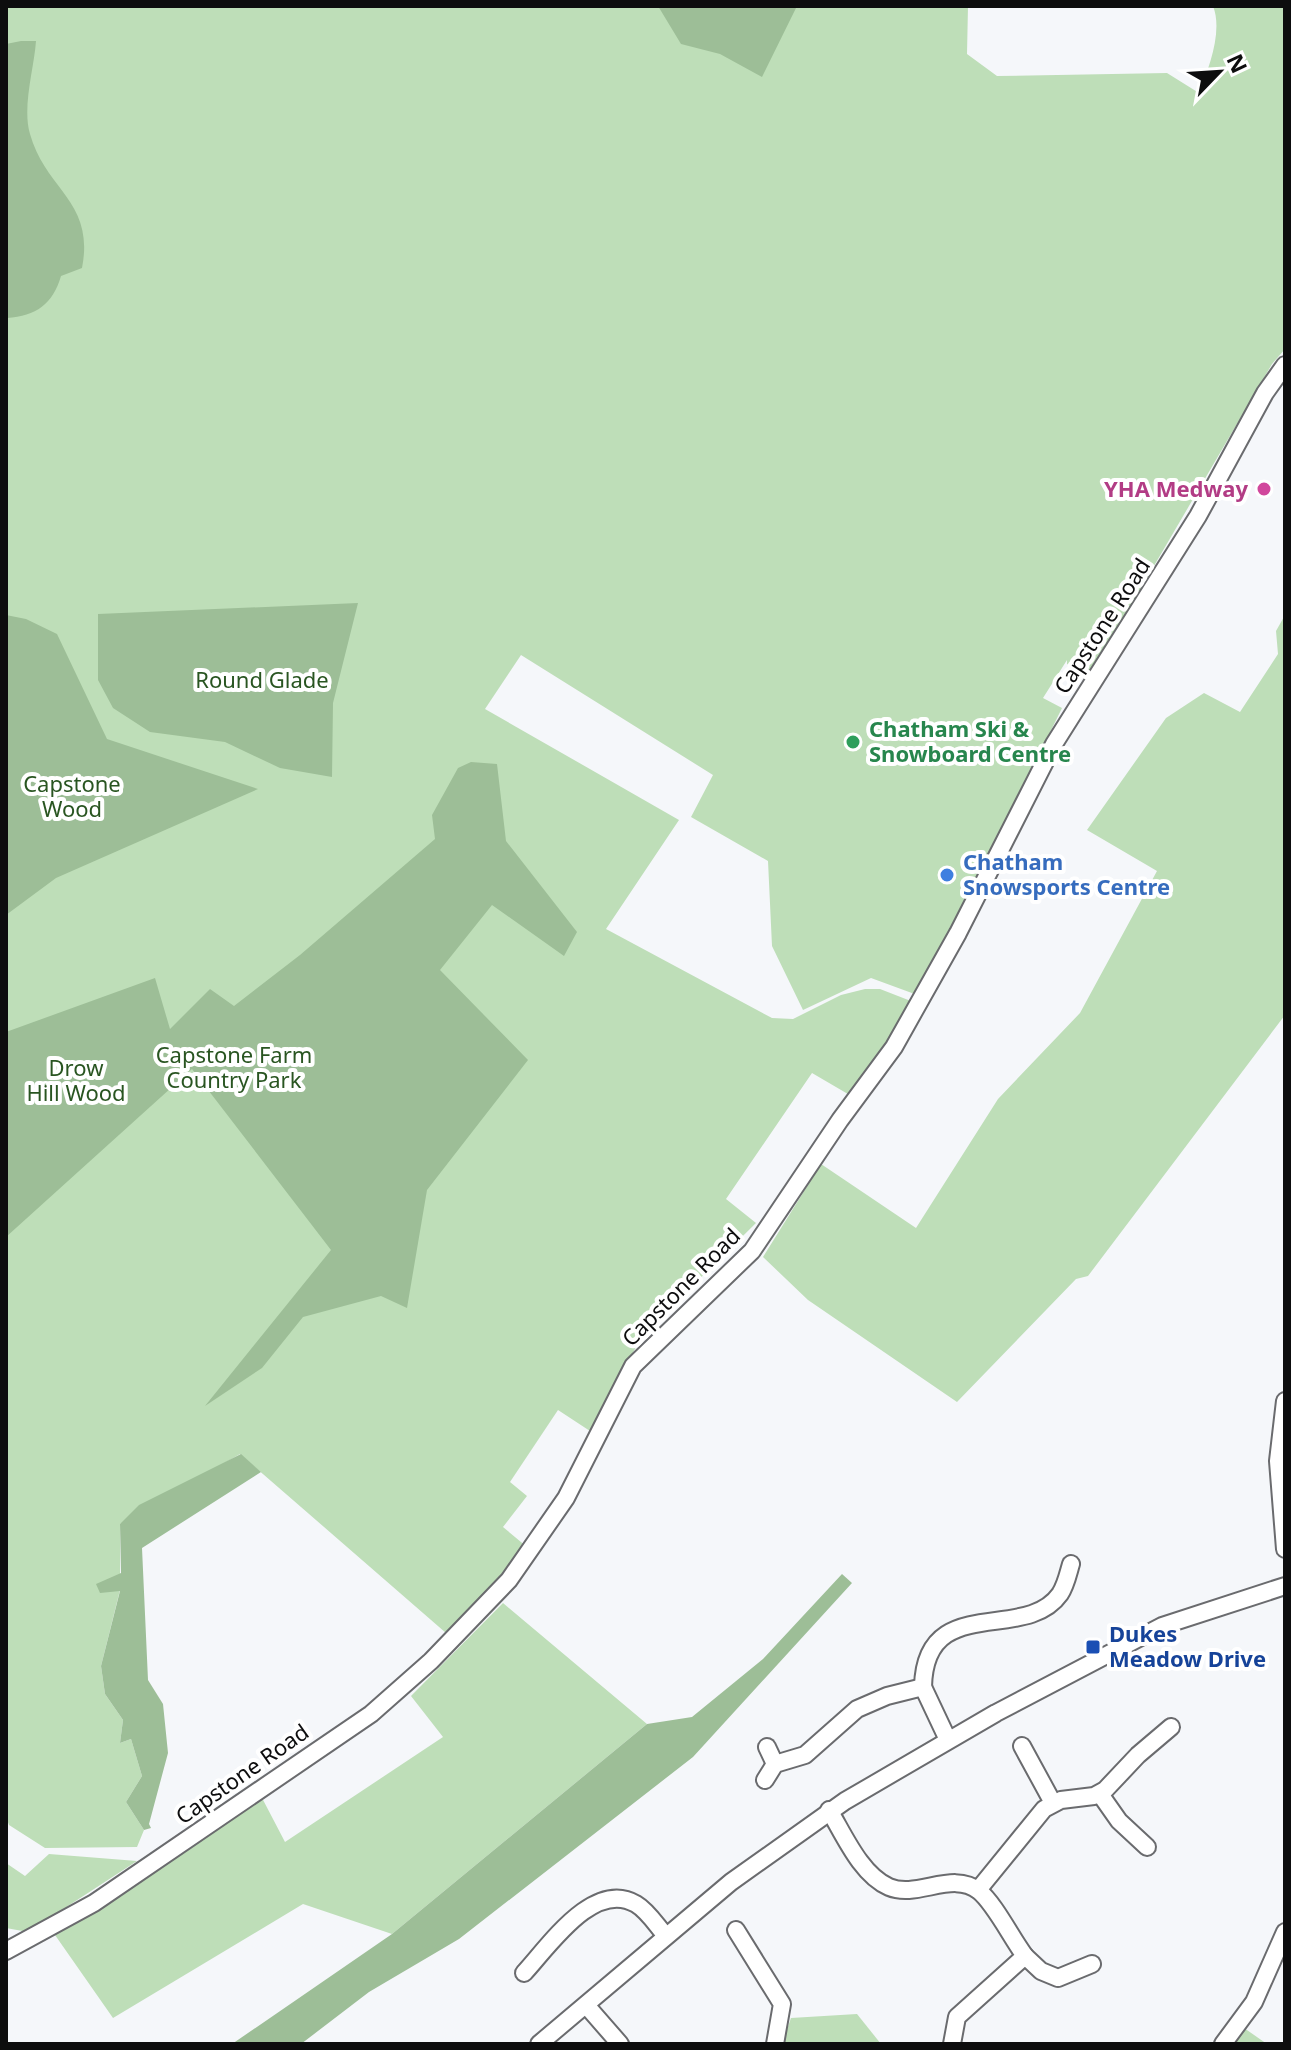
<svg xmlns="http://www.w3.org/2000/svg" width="1291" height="2050" viewBox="0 0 1291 2050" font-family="'Noto Sans',sans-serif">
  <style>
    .green { fill: #bedeb8 }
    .forest { fill: #9dbe97 }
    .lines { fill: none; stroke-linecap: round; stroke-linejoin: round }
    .minor-casing { stroke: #6a6b6e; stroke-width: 20 }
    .minor { stroke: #fff; stroke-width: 16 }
    .hotel-dot { fill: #d1479c; stroke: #fff; stroke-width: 3 }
    .leisure-dot { fill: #2e9e5b; stroke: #fff; stroke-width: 3 }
    .shop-dot { fill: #3f7fe0; stroke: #fff; stroke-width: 3 }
    .transit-dot { fill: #1a4fb4; stroke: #fff; stroke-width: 3 }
    .labels { text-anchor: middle; stroke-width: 8; stroke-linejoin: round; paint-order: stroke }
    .hotel-label { font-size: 22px; font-weight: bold; fill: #b23c85; stroke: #fff; text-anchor: end }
    .street-label { font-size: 22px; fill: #0d0d0e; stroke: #fff }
    .park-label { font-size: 22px; fill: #295521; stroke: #fff }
    .leisure-label { font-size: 22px; font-weight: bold; fill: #27864d; stroke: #fff; text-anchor: start }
    .shop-label { font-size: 22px; font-weight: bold; fill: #366cbe; stroke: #fff; text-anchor: start }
    .transit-label { font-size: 22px; font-weight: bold; fill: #164399; stroke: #fff; text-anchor: start }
  </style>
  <rect width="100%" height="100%" fill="#f5f7fa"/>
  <!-- green -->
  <g class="green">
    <path d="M6,6h962l-1,48 30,22 170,-3 32,20c10,-25 24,-62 14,-87h72v343l-13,15 -183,313 -22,-13v-4l-24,38 19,10 -142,288 -49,-18 -68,32 -31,-64 -4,-85 -77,-44 22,-42 -192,-120 -36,54 194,111 -73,109 166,89 21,1 48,-24 24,-6h15l36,14 -63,94 -41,-24 -86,126 30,24 -114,113 -52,95 -32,-21 -48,72 17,14 -24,31 24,20 -81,86 -206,-179 -120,70v66l-19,76 4,28 18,26 -3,23 11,-4 11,37 -16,26 18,28 -7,17 -92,1 -36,-23 -3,-8z"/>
    <polygon points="1285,615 1285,1015 1088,1276 1076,1279 957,1402 808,1300 763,1257 821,1164 916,1228 998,1099 1080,1013 1157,871 1087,830 1166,718 1204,693 1240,712 1278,654 1276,631"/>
    <polygon points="503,1603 647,1724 392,1934 303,1904 113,2018 55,1935 261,1796 285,1842 443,1737 411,1696"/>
    <polygon points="49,1854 137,1861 28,1932 6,1928 6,1863 25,1876"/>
    <polygon points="857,2014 881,2044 782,2044 791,2018"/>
    <polygon points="1244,2028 1267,2044 1229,2044"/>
  </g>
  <!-- forest -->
  <g class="forest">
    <polygon points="658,6 797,6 762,77 720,54 681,44"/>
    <path d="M21,41h15c-2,28 -14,66 -6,93 16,57 65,67 52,134l-21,8c-8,28 -25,40 -54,42l-1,-274z"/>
    <polygon points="358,603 333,703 332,777 280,768 225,742 150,732 113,708 98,680 98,614"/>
    <polygon points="6,615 26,619 57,634 107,739 258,789 56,878 6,915"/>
    <polygon points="471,762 497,764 506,841 577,932 564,956 492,905 440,970 528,1060 427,1190 407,1308 381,1296 303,1317 262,1368 205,1406 331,1250 192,1069 6,1237 6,1032 155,978 170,1029 210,989 234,1006 300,955 435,839 432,815 458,768"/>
    <polygon points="241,1454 261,1472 142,1548 148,1680 163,1704 168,1753 149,1824 151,1828 144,1830 126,1802 142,1776 131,1739 120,1743 123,1720 105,1694 101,1666 120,1591 100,1593 96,1584 121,1573 120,1524 139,1505"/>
    <polygon points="842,1574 852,1583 693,1757 459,1939 369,1992 301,2044 232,2044 392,1934 647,1724 692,1717 763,1659"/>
  </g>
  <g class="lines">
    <defs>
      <g id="minor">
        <polyline points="1285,1401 1278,1461 1285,1549"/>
        <path d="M923,1687c2,-96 102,-43 137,-93 6,-9 8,-20 11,-30"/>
        <polyline points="1022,1746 1053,1803"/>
        <polyline points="767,1747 775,1764"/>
        <polyline points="765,1780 775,1764 805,1755 857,1709 887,1696 923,1687 948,1740"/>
        <polyline points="1100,1794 1119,1821 1147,1847"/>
        <path d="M829,1810c15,25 32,65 60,77 28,12 64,-17 90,4 16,13 33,48 46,65l-68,61 -5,27"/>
        <polyline points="978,1890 1044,1809 1061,1800 1094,1796 1105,1790 1138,1755 1171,1727"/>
        <polyline points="736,1930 782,2004 775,2044"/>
        <polyline points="6,1951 94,1903 371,1714 431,1661 509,1580 566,1498 633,1366 752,1251 840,1120 894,1047 958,933 1054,744 1198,516 1265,393 1285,365"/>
        <polyline points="1025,1956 1041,1971 1058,1978 1092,1964"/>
        <path d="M524,1973c25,-27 70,-94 112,-69 12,7 21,22 30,32"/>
        <polyline points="586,2005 620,2044"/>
        <polyline points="539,2044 731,1882 845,1801 996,1713 1162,1626 1285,1586"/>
        <polyline points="1223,2044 1254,2002 1285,1932"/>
      </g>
    </defs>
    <!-- minor casing -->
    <use href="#minor" class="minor-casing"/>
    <!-- minor -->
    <use href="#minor" class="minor"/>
  </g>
  <!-- markers -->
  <circle class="hotel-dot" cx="1264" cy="489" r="8"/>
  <circle class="leisure-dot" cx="853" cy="742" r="8"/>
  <circle class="shop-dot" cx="947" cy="875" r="8"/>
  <rect class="transit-dot" x="1085" y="1639" width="16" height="16" rx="4"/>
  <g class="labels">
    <!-- hotel labels -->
    <g class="hotel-label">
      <text x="1248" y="497">YHA Medway</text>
    </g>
    <!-- street labels -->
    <g class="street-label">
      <text transform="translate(1102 626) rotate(-57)" y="8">Capstone Road</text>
      <text transform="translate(681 1287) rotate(-45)" y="8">Capstone Road</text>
      <text transform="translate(242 1774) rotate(-35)" y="8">Capstone Road</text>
    </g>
    <!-- park labels -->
    <g class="park-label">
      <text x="262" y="688">Round Glade</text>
      <text x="72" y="792">Capstone<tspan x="72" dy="25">Wood</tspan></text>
      <text x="234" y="1063">Capstone Farm<tspan x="234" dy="25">Country Park</tspan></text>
      <text x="76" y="1076">Drow<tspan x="76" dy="25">Hill Wood</tspan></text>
    </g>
    <!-- leisure labels -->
    <g class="leisure-label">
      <text x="869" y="737">Chatham Ski &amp;<tspan x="869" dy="25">Snowboard Centre</tspan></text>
    </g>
    <!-- shop labels -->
    <g class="shop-label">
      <text x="963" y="870">Chatham<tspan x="963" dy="25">Snowsports Centre</tspan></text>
    </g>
    <!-- transit labels -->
    <g class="transit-label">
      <text x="1109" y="1642">Dukes<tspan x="1109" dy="25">Meadow Drive</tspan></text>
    </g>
  </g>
  <!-- border -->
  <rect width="1291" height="2050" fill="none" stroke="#0d0d0e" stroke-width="16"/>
  <!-- north arrow -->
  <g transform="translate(1219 72) rotate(65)" stroke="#ffffff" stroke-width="6" paint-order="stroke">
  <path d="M0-6L14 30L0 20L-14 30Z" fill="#0d0d0e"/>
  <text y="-12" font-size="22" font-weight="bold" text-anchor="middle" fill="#0d0d0e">N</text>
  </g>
</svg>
